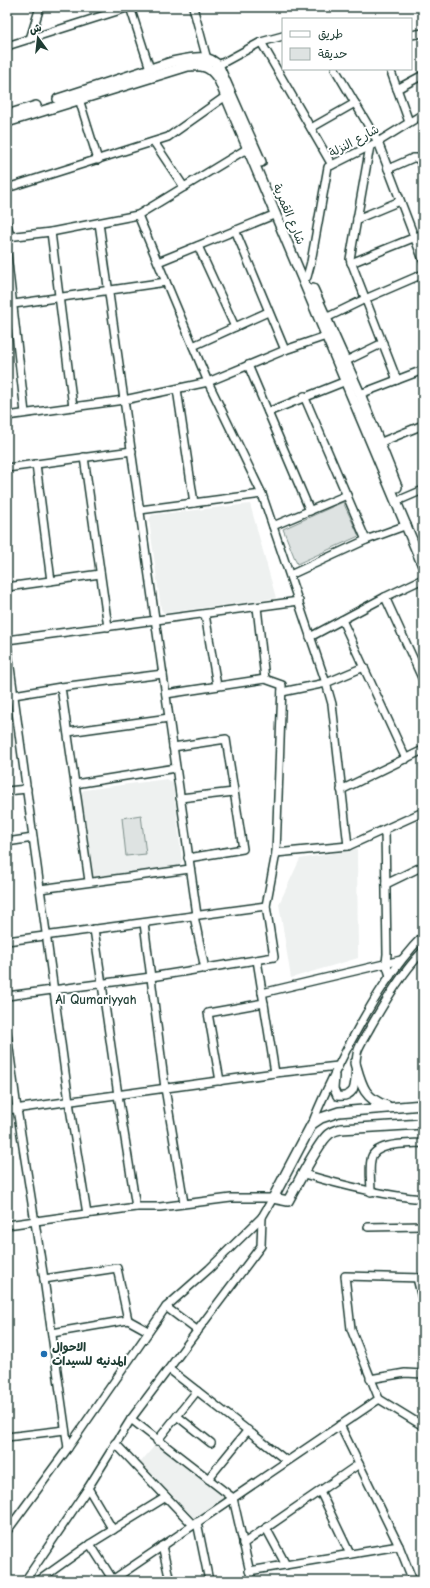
<svg xmlns="http://www.w3.org/2000/svg" width="430" height="1588" viewBox="0 0 430 1588" font-family="'Comic Neue','Playpen Sans Arabic',sans-serif">
  <style>
    .built { fill: #eef1f0 }
    .green { fill: #dee3e2; stroke: #7e908b }
    .lines { fill: none; stroke-linecap: round; stroke-linejoin: round }
    .minor-casing { stroke: #1f3d34; stroke-width: 10 }
    .tertiary-casing { stroke: #1f3d34; stroke-width: 12 }
    .minor { stroke: #fff; stroke-width: 7 }
    .tertiary { stroke: #fff; stroke-width: 9 }
    .poi-dot { fill: #1f6fb2; stroke: #fff; stroke-width: 1.5 }
    .labels { text-anchor: middle; stroke-width: 4; stroke-linejoin: round; paint-order: stroke }
    .street-label { font-size: 12px; fill: #1f3d34; stroke: #fff }
    .poi-label { font-size: 12px; font-weight: bold; fill: #1f3d34; stroke: #fff; text-anchor: start }
    .neighbourhood-label { font-size: 13px; font-weight: bold; fill: #1f3d34; stroke: #fff }
  </style>
  <rect width="100%" height="100%" fill="#fff"/>
  <filter id="ink" filterUnits="userSpaceOnUse"><feTurbulence type="fractalNoise" baseFrequency=".025" numOctaves="2"/><feDisplacementMap in="SourceGraphic" scale="8" xChannelSelector="R" yChannelSelector="G"/><feConvolveMatrix kernelMatrix="1 2 1 2 8 2 1 2 1" color-interpolation-filters="sRGB"/></filter>
  <g filter="url(#ink)">
    <!-- built -->
    <g class="built">
      <polygon points="250,504 276,598 164,613 161,609 149,520 152,515"/>
      <polygon points="167,779 173,783 182,862 179,865 95,877 91,874 80,794 84,790"/>
      <polygon points="357,849 358,958 291,978 279,904 300,859"/>
      <polygon points="156,1444 228,1498 196,1520 140,1463"/>
    </g>
    <!-- green -->
    <g class="green">
      <polygon points="343,502 359,536 297,564 283,529"/>
      <polygon points="141,815 146,854 126,856 122,818"/>
    </g>
    <g class="lines">
      <defs>
        <g id="minor">
          <polyline points="130,7 150,69"/>
          <polyline points="193,7 208,63"/>
          <polyline points="411,35 423,33"/>
          <polyline points="30,39 40,7"/>
          <polyline points="261,42 332,165"/>
          <polyline points="7,46 130,7"/>
          <polyline points="215,67 261,42 283,36"/>
          <polyline points="335,69 378,142 423,260"/>
          <polyline points="390,69 409,122"/>
          <polyline points="397,89 423,75"/>
          <polyline points="79,99 98,160"/>
          <polyline points="311,128 355,103"/>
          <polyline points="154,142 184,187"/>
          <polyline points="370,146 350,259 397,380"/>
          <polyline points="388,169 413,158 417,158 421,162 423,169"/>
          <polyline points="7,188 168,137 226,96"/>
          <polyline points="138,215 208,382 262,494 326,683 332,704 348,846"/>
          <polyline points="357,219 400,201"/>
          <polyline points="99,223 197,915"/>
          <polyline points="7,224 10,236"/>
          <polyline points="235,230 285,350"/>
          <polyline points="51,232 73,407"/>
          <polyline points="7,237 51,232 138,215 248,148"/>
          <polyline points="198,246 235,327"/>
          <polyline points="7,254 25,413"/>
          <polyline points="158,262 276,214"/>
          <polyline points="351,263 423,234"/>
          <polyline points="307,277 311,262 328,167 378,142 423,114"/>
          <polyline points="7,305 166,282"/>
          <polyline points="326,318 365,299 423,274"/>
          <polyline points="193,346 268,312"/>
          <polyline points="346,361 383,343"/>
          <polyline points="248,365 310,511"/>
          <polyline points="177,389 194,503"/>
          <polyline points="360,394 423,370"/>
          <polyline points="304,396 366,540"/>
          <polyline points="268,412 346,381"/>
          <polyline points="7,416 124,400 208,382 285,350 326,336"/>
          <polyline points="379,443 423,425"/>
          <polyline points="84,457 108,627"/>
          <polyline points="36,464 51,581"/>
          <polyline points="7,468 132,451"/>
          <polyline points="402,499 423,490"/>
          <polyline points="140,510 262,494"/>
          <polyline points="273,526 347,495"/>
          <polyline points="290,575 366,540 407,525"/>
          <polyline points="7,587 100,574"/>
          <polyline points="385,597 423,680"/>
          <polyline points="257,607 265,679"/>
          <polyline points="205,614 217,686"/>
          <polyline points="342,620 406,759"/>
          <polyline points="310,637 385,597 423,579"/>
          <polyline points="7,640 299,601"/>
          <polyline points="7,645 69,1102 87,1214"/>
          <polyline points="282,692 326,683 364,667"/>
          <polyline points="14,695 61,687"/>
          <polyline points="68,732 169,718"/>
          <polyline points="173,747 226,739 243,849 188,858"/>
          <polyline points="75,784 176,768"/>
          <polyline points="341,790 423,750"/>
          <polyline points="7,791 27,789"/>
          <polyline points="180,798 234,792"/>
          <polyline points="385,830 387,954 386,963 390,976"/>
          <polyline points="7,842 33,838"/>
          <polyline points="276,853 348,846 423,812"/>
          <polyline points="89,881 61,687 163,674"/>
          <polyline points="386,884 423,866"/>
          <polyline points="40,889 190,869"/>
          <polyline points="194,916 205,969"/>
          <polyline points="144,923 165,1088 184,1203"/>
          <polyline points="94,929 118,1095 136,1207"/>
          <polyline points="7,941 266,906"/>
          <polyline points="257,960 275,1073"/>
          <polyline points="262,993 401,960"/>
          <polyline points="7,996 151,977 274,957 266,906 276,853 282,685 265,679 166,694"/>
          <polyline points="7,1033 17,1109 44,1279 68,1448"/>
          <path d="M335,1076l-1,13 3,7c6,1 12,0 16,-6 4,-9 1,-28 5,-40 3,-8 9,-16 13,-24 15,-26 31,-53 52,-75"/>
          <polyline points="220,1081 208,1013 264,1003"/>
          <polyline points="7,1110 275,1073 338,1066"/>
          <path d="M312,1124c11,-29 25,-56 39,-83 20,-37 42,-75 72,-105"/>
          <path d="M304,1174c40,12 76,21 119,25"/>
          <path d="M371,1192c0,-10 -2,-22 0,-32 2,-18 38,-16 52,-17"/>
          <polyline points="7,1225 136,1207 160,1207 231,1198 273,1198 262,1217 209,1269 166,1307 68,1448 7,1531"/>
          <polyline points="368,1227 423,1226"/>
          <polyline points="417,1278 423,1302"/>
          <polyline points="423,1278 345,1276 351,1329 379,1399 423,1426"/>
          <polyline points="44,1279 117,1268 128,1320"/>
          <polyline points="166,1307 198,1331"/>
          <polyline points="52,1333 128,1320 148,1331"/>
          <polyline points="169,1369 287,1461"/>
          <polyline points="370,1379 405,1373 423,1374"/>
          <polyline points="177,1416 211,1443"/>
          <polyline points="131,1419 233,1498 252,1581"/>
          <polyline points="340,1425 399,1546 413,1581"/>
          <polyline points="7,1437 65,1430"/>
          <polyline points="157,1441 197,1391"/>
          <polyline points="115,1443 193,1525"/>
          <polyline points="208,1479 248,1430"/>
          <polyline points="88,1488 113,1530"/>
          <polyline points="320,1491 350,1554"/>
          <polyline points="197,1522 209,1581"/>
          <polyline points="266,1528 286,1565"/>
          <polyline points="90,1544 113,1580"/>
          <polyline points="243,1544 359,1464"/>
          <polyline points="162,1546 170,1581"/>
          <polyline points="249,1571 399,1546"/>
          <polyline points="25,1581 88,1488 131,1419 261,1246 262,1217"/>
          <polyline points="38,1581 90,1544 166,1497"/>
          <polyline points="111,1581 379,1399"/>
        </g>
        <g id="tertiary">
          <path d="M58,99l114,-37c16,-3 37,-10 47,5l42,95"/>
          <polyline points="7,115 36,106"/>
          <path d="M7,122l181,-56c16,-1 22,0 31,14l204,486"/>
          <polyline points="313,289 360,394 397,487"/>
          <path d="M355,1063c6,21 9,36 32,43"/>
          <path d="M423,1105l-84,7 -18,6 -9,6 -39,74 15,3c8,-14 31,-60 41,-67 3,-3 8,-4 12,-5l82,-5"/>
        </g>
      </defs>
      <!-- minor casing -->
      <use href="#minor" class="minor-casing"/>
      <!-- tertiary casing -->
      <use href="#tertiary" class="tertiary-casing"/>
      <!-- minor -->
      <use href="#minor" class="minor"/>
      <!-- tertiary -->
      <use href="#tertiary" class="tertiary"/>
    </g>
  </g>
  <!-- markers -->
  <circle class="poi-dot" cx="44" cy="1354" r="4"/>
  <g class="labels">
    <!-- street labels -->
    <g class="street-label">
      <text transform="translate(354 141) rotate(-28)" y="4">شارع النزلة</text>
      <text transform="translate(289 214) rotate(67)" y="4">شارع القمرية</text>
    </g>
    <!-- poi labels -->
    <g class="poi-label">
      <text x="52" y="1351">الاحوال<tspan x="52" dy="14">المدنيه للسيدات</tspan></text>
    </g>
    <!-- neighbourhood labels -->
    <g class="neighbourhood-label">
      <text x="96" y="1004">Al Qumariyyah</text>
    </g>
  </g>
  <!-- margin -->
  <rect width="430" height="1588" fill="none" stroke="#fff" stroke-width="24"/>
  <rect x="12" y="12" width="406" height="1564" fill="none" stroke="#1f3d34" stroke-width="1.5" filter="url(#ink)"/>
  <!-- legend -->
  <rect x="282" y="18" width="130" height="52" fill="#ffffff" stroke="#a5b1ae"/>
  <rect x="290" y="31" width="20" height="6" fill="#ffffff" stroke="#a5b1ae"/>
  <text x="318" y="38" font-size="12" fill="#1f3d34">طريق</text>
  <rect x="290" y="48" width="20" height="12" fill="#dee3e2" stroke="#a5b1ae"/>
  <text x="318" y="58" font-size="12" fill="#1f3d34">حديقة</text>
  <!-- north arrow -->
  <g transform="translate(38 38) rotate(345)" stroke="#ffffff" stroke-width="3" paint-order="stroke">
  <path d="M0-3L7 15L0 10L-7 15Z" fill="#1f3d34"/>
  <text y="-6" font-size="11" font-weight="bold" text-anchor="middle" fill="#1f3d34">ش</text>
  </g>
</svg>
